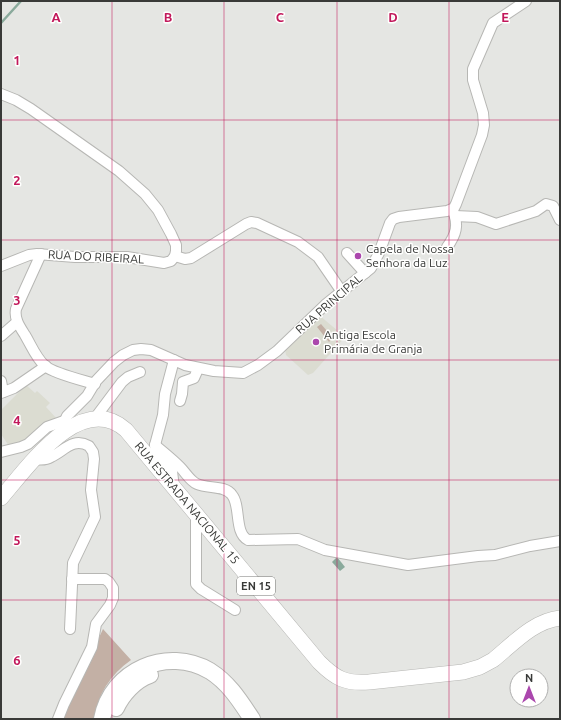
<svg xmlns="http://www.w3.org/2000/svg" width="561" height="720" viewBox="0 0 561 720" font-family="Ubuntu,sans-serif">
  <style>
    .built { fill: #dbdcd1 }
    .green { fill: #c3b0a5 }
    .water { fill: #8aaa9c }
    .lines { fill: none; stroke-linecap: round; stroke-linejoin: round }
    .stream { stroke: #8aaa9c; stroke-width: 2.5 }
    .minor-casing { stroke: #b7b7b4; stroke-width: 12 }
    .primary-casing { stroke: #b7b7b4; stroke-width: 16 }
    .trunk-casing { stroke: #b7b7b4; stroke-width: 18 }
    .minor { stroke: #fff; stroke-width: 10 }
    .primary { stroke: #fff; stroke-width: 15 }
    .trunk { stroke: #fff; stroke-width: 16 }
    .grid { fill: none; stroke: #c2185b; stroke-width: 1; stroke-opacity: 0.55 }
    .poi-dot { fill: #ab47ad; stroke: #fffffe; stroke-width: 1.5 }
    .labels { text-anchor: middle; stroke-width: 3; stroke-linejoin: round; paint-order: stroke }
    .shield { fill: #fffffe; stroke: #747573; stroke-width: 1 }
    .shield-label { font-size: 11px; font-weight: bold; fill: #393a38 }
    .poi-label { font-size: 12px; fill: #393a38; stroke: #fffffe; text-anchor: start }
    .street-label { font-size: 12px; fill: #393a38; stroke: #fffffe }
    .grid-label { font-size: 13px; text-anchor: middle; font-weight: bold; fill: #c2185b; stroke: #fffffe; stroke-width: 3; stroke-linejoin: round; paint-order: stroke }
  </style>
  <rect width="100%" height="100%" fill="#e5e6e3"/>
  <!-- built -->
  <g class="built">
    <polygon points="319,315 345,337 313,373 308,375 286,355 285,349"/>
    <polygon points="26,385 35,393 37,391 50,403 46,407 57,419 25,442 9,446 1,434 1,410"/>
  </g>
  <!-- green -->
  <g class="green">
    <polygon points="321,324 333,338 329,342 317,327"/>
    <path d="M103,629l28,31c-21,15 -33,34 -37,59h-33z"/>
  </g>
  <!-- water -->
  <polygon class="water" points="337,557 345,567 340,571 332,562"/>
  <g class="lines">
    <!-- stream -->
    <polyline class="stream" points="1,23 21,1"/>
    <defs>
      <g id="minor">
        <polyline points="1,94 16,100 31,109 119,171 145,194 158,210 171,234 176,245 176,251 175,256 171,261 164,263 127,257 75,257 37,254 29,255 1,266"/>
        <polyline points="455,216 477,217 496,224 536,211 546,204 553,206 560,220"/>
        <path d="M447,247c9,-12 12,-22 6,-36"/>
        <polyline points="347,253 365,273"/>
        <path d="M41,254l-25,55c-2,10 4,18 9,26 6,10 11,23 20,31 10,8 37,14 50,18"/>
        <polyline points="175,256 185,259 191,258 246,224 251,222 257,223 298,242 318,257 342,292"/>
        <polyline points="1,336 17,322"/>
        <polyline points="1,381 3,392"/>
        <polyline points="1,393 14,388 46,366"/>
        <polyline points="180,401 182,394 183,382 194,378 198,369"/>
        <polyline points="95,418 122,382 128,377 140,372"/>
        <polyline points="64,432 64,423 67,416 87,396 96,381 114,362 123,355 133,350 141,349 151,350 185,365 214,371 243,373 258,365 277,351 325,305 371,268 379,253 390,223 393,219 399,217 447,211 454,208 456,204 482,135 484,125 483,113 473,80 473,69 493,23 526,1"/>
        <path d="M155,445c8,7 17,14 25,22 6,6 10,14 17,17 11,5 28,1 35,11 9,11 2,38 16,45l50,-1 27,11 83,15 70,-9 17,-1 35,-9 30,-5"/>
        <polyline points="1,452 21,447 28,444 47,427 64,421"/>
        <path d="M35,459c6,1 11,1 16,-2 13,-6 22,-20 38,-11l4,6 1,7 -3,31 4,27 -22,46 -3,66"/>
        <polyline points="174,488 172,471 156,451 155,445 163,415 165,394 174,360"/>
        <polyline points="196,514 196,584 201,589 235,610"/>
        <polyline points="58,719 64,704 92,647 96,624 110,605 113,598 113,588 109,582 105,579 72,579"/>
      </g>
      <path id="primary" d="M1,498c27,-31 80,-108 125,-68l193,232c16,16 26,22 50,20l94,-10 17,-5 13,-7c20,-16 40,-39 67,-42"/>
      <g id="trunk">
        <path d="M116,708c6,-13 19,-28 34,-33"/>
        <path d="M102,719c9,-49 65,-73 108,-48 19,12 30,30 42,48"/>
      </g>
    </defs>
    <!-- minor casing -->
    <use href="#minor" class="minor-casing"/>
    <!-- primary casing -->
    <use href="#primary" class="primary-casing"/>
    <!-- trunk casing -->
    <use href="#trunk" class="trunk-casing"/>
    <!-- minor -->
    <use href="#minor" class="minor"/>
    <!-- primary -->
    <use href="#primary" class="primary"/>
    <!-- trunk -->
    <use href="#trunk" class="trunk"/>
  </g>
  <!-- grid -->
  <path class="grid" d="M112,1v718M224,1v718M337,1v718M449,1v718M1,120h559M1,240h559M1,360h559M1,480h559M1,600h559"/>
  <!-- markers -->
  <g class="poi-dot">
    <circle cx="358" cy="256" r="4"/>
    <circle cx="316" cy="342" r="4"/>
  </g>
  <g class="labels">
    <!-- shield labels -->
    <rect class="shield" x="237" y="577" width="38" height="18" rx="3"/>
    <g class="shield-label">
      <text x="256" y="590">EN 15</text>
    </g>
    <!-- poi labels -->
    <g class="poi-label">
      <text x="366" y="253">Capela de Nossa<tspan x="366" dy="14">Senhora da Luz</tspan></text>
      <text x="324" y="339">Antiga Escola<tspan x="324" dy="14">Primária de Granja</tspan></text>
    </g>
    <!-- street labels -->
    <g class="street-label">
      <text transform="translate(96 257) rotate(3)" y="4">RUA DO RIBEIRAL</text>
      <text transform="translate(329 304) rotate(-41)" y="4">RUA PRINCIPAL</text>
      <text transform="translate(187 503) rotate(50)" y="4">RUA ESTRADA NACIONAL 15</text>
    </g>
  </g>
  <g class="grid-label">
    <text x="56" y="22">A</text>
    <text x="168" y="22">B</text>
    <text x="280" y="22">C</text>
    <text x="393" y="22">D</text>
    <text x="505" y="22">E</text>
    <text x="17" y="65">1</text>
    <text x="17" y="185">2</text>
    <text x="17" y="305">3</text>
    <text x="17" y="425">4</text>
    <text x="17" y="545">5</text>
    <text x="17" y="665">6</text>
  </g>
  <!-- border -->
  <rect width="561" height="720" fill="none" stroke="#393a38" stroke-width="4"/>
  <!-- north arrow -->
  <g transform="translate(529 688)"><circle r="19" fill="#fffffe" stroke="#b0b0af"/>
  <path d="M0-3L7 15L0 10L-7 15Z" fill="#ab47ad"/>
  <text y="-6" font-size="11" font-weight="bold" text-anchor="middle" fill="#393a38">N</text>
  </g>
</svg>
